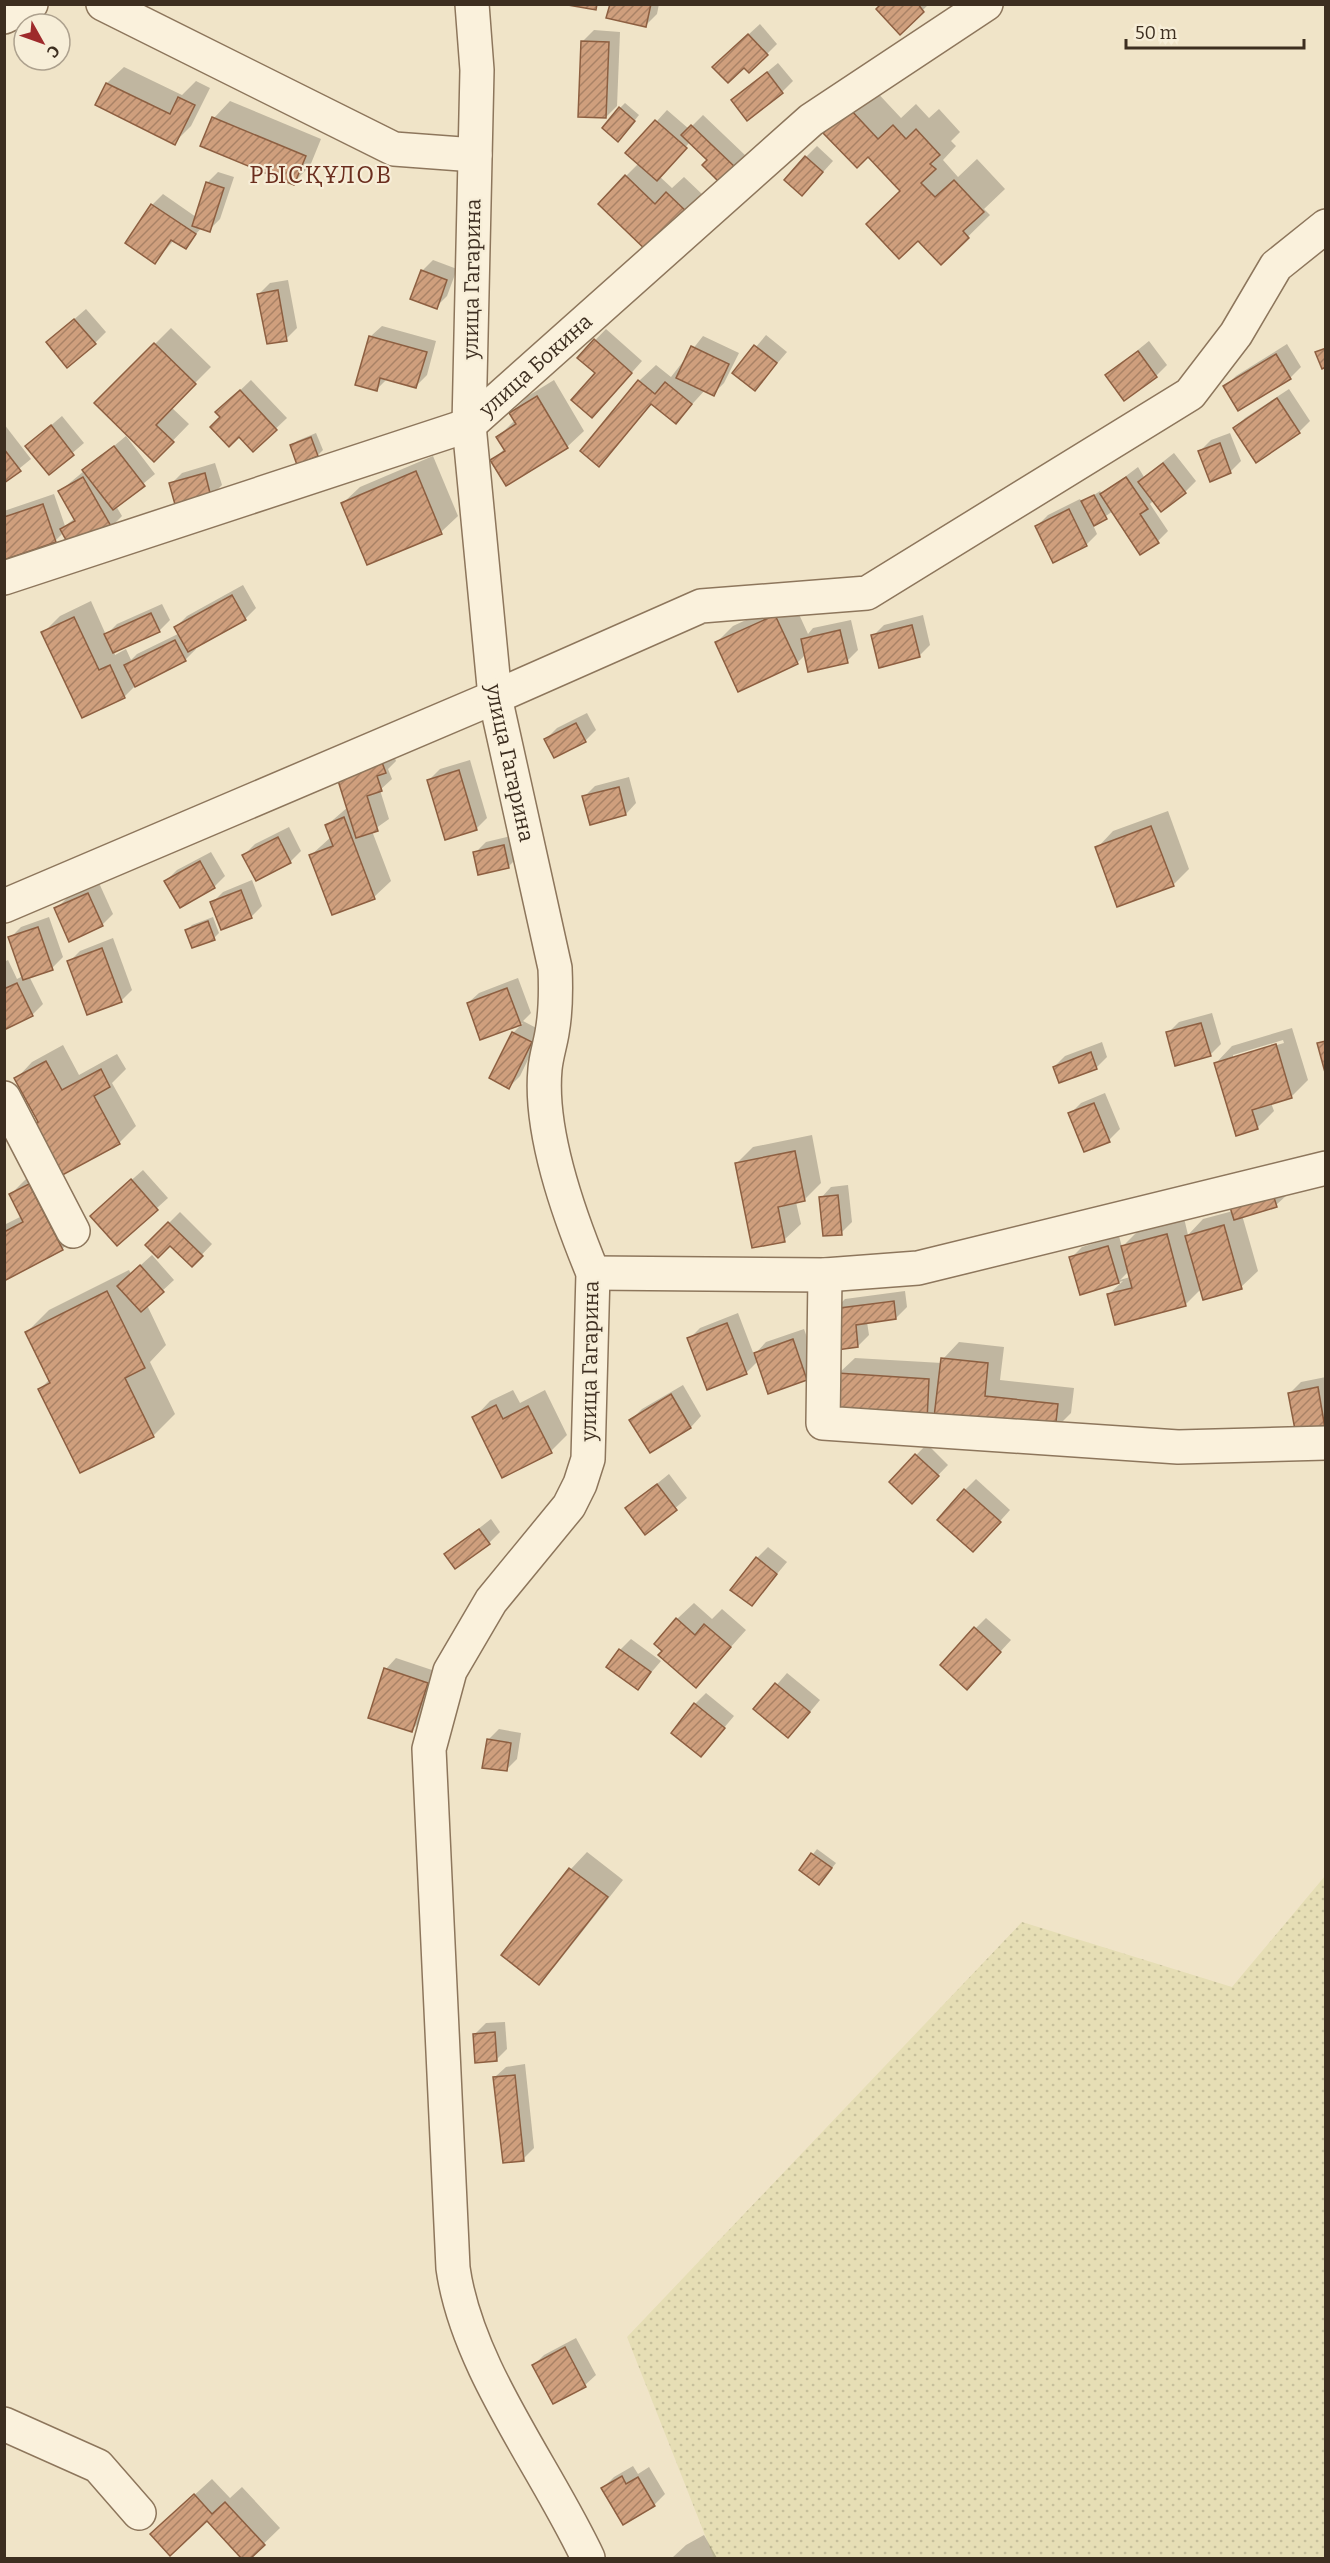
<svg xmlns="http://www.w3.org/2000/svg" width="1330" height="2563" viewBox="0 0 1330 2563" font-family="Bitter,serif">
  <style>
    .farmland { fill: url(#farmland-dots) }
    .shadow { fill: #0003; fill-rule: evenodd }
    .building { fill: url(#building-hatch); stroke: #8d5f41; stroke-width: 1.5 }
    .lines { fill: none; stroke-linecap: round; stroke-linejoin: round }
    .minor-casing { stroke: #8d765c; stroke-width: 36 }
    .minor { stroke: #faf1dc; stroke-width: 33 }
    .labels { text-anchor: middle; stroke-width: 4.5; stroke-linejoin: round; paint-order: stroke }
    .street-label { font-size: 21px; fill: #3d2e20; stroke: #f7eed8 }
    .quarter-label { font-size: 24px; letter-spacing: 1.5px; fill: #6b2e1e; stroke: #f7eed8 }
  </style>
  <defs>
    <pattern id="farmland-dots" width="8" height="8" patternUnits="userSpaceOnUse" patternTransform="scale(1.5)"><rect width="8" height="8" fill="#e6deb5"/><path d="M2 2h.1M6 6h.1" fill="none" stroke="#c6bf9b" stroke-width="1.8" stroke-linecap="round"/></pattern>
    <pattern id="building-hatch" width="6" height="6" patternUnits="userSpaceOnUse" patternTransform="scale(1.5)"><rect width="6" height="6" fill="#cf9f7d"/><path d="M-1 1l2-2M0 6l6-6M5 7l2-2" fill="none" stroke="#a98266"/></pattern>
  </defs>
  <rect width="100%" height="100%" fill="#f0e4c8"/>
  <!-- farmland -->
  <polygon class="farmland" points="1325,1876 1325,2558 714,2558 627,2337 1022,1922 1232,1987"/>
  <!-- shadow -->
  <g class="shadow">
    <polygon points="611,4 659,4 657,14 646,25"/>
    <polygon points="883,4 929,4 900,32"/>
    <polygon points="760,24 777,44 767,54 744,66 725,56"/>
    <polygon points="594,30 620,32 617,106 606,117 583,41"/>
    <polygon points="778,63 793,81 782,92 733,100"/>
    <polygon points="124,67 182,95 196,81 210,88 191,126 174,143 97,105 107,83"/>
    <polygon points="872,87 901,118 916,104 929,118 939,109 960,132 951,141 956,146 943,160 958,177 977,159 1005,189 984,209 990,215 941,263 902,190 868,155 826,133"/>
    <polygon points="230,101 321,139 310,166 293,183 214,118"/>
    <polygon points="625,103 639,115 623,135 620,108"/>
    <polygon points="667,110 689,129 703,115 746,156 721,182 709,160 690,142 659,176 672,188 684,177 704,196 667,236 626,176 639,163 628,153"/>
    <polygon points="817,146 833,161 813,183 806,157"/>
    <polygon points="218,172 234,177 220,219 209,230 202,227 185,247 174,240 155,262 152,205 163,194 196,217 207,183"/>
    <polygon points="433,260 457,269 447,296 436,307 422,271"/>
    <polygon points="288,280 297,328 286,339 259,294 270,283"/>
    <polygon points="86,309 106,332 95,343 48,342"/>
    <polygon points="382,326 436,341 427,375 416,386 388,378 376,390 357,384 371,336"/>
    <polygon points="171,328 211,367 171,407 189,424 154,460 96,403"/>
    <polygon points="606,329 642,361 603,405 597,373 579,357"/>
    <polygon points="766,335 787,352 755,389 734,373"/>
    <polygon points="703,336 739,353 724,383 713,394 705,390 676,422 653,403 599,465 639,381 656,365 671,377"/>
    <polygon points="1149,341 1167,365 1156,376 1107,375"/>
    <polygon points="1287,344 1301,367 1290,378 1225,387 1236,376"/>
    <polygon points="251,380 287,418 253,450 222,417 228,402"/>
    <polygon points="554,380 584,431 567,447 492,461 505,448 498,437 515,420 511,413 528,396"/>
    <polygon points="1289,389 1310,421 1299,432 1256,461 1235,428 1245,418"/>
    <polygon points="62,416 84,443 49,473 27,446"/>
    <polygon points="4,424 31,459 4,481"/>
    <polygon points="316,433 323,450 318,455 292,446 297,441"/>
    <polygon points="1230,433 1241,461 1230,472 1200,451 1211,440"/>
    <polygon points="126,436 155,474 116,506 122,516 111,527 63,533 55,541 4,559 4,511 54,494 65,526 75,518 60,491"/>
    <polygon points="1174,453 1196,481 1185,492 1154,500 1150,504 1168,531 1158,541 1113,511 1093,525 1097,534 1086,545 1054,561 1037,526 1048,515 1080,499 1082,503 1100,491 1102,494 1138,467 1144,477"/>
    <polygon points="433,456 458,516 441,532 343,503 360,487"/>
    <polygon points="215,463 222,485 211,496 171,484 182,473"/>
    <polygon points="243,585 256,608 245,619 194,647 196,649 185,660 137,684 124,697 43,633 60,616 91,601 106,635 117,624 162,604 170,620 159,631 114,651 115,655 126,649 131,660 137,654 180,633 176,627 187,616"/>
    <polygon points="792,599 808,634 813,628 851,620 858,650 847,661 806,654 797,663 716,643 733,626"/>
    <polygon points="923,615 930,645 920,655 873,636 884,625"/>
    <polygon points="587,713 596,730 585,741 546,739 557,728"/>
    <polygon points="391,747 396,761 388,769 392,779 380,790 389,819 372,831 391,881 374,897 310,856 331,837 327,825 348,807"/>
    <polygon points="470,760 487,818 476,829 429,780 440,769"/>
    <polygon points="629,777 636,803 626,814 584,797 595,786"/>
    <polygon points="1168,811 1189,869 1173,885 1097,848 1113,831"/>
    <polygon points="289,827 301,851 290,862 244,855 255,844"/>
    <polygon points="515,835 520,855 509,866 479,873 475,853 486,842"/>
    <polygon points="211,852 225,876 214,887 166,881 177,870"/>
    <polygon points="252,880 262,906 251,917 212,903 223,892"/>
    <polygon points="99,883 113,914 102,925 56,909 67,898"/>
    <polygon points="49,917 63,957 52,968 29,976 43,1004 32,1015 4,1028 4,962 8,960 17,979 23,976 10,938 21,927"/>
    <polygon points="213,917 219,933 214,938 187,930 192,925"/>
    <polygon points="113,938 132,990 121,1001 69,962 80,951"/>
    <polygon points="518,978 531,1013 523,1021 542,1031 520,1076 509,1087 513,1033 523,1023 481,1038 468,1003 479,993"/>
    <polygon points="1212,1013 1221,1044 1210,1055 1168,1033 1179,1022"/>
    <path d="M1292,1028l16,52 -17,17 -20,6 3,8 -17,17 -41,-65 16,-17zM1283,1040l1,3 -51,15v-3z"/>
    <polygon points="1102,1042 1107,1057 1096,1068 1060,1081 1054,1067 1065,1056"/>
    <polygon points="63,1045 79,1075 117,1054 126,1069 112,1083 136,1126 119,1143 56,1177 29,1128 38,1120 16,1079 32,1062"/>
    <polygon points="1105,1093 1120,1129 1109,1140 1070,1114 1081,1103"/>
    <polygon points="812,1135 821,1183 804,1200 796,1202 801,1224 784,1240 737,1163 753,1147"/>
    <polygon points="143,1170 168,1198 117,1244 103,1205"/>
    <polygon points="27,1178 79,1233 62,1249 4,1279 4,1225 22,1216 11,1194"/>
    <polygon points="848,1185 852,1222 841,1233 821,1198 831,1187"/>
    <path d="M1287,1195l-11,10 -34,10 16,56 -17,16 -39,1 -16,16 -70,19 -8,-28 15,-14 -42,12 -10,-35 11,-11 37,-11 3,11 17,-17 45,-12 4,17 15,-16 30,-8 -2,-7zM1129,1271l1,6 -10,3z"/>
    <polygon points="180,1212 212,1244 192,1265 171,1244 147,1245"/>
    <polygon points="152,1255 174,1280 147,1305 166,1345 150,1362 175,1414 153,1436 40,1389 50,1379 27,1332 49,1310 129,1270 131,1274"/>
    <polygon points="905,1291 907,1307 896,1318 867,1322 869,1335 858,1346 834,1310 845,1299"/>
    <polygon points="738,1313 754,1355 766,1342 804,1329 818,1368 807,1378 769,1392 758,1361 746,1373 689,1339 700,1328"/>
    <polygon points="959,1342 1004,1347 1000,1380 1074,1388 1071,1413 1055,1429 937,1409 926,1420 838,1374 855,1358 942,1363 943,1359"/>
    <polygon points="1326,1377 1326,1432 1290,1393 1301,1382"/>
    <polygon points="683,1385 701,1416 691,1427 650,1451 631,1420 642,1409"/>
    <polygon points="513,1390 520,1403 545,1390 567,1435 551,1451 474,1418 490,1401"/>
    <polygon points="927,1444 948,1465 912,1502 891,1481"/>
    <polygon points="669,1474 687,1498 646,1533 627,1508"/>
    <polygon points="976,1479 1010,1510 984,1539 965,1490"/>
    <polygon points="491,1519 500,1532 489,1543 446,1554"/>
    <polygon points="768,1547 787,1562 752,1604 757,1558"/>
    <polygon points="694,1603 712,1619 722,1609 746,1630 696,1686 677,1619"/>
    <polygon points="986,1618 1011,1640 977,1677 975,1629"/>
    <polygon points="631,1639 661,1661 638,1688 620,1650"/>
    <polygon points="396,1658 438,1672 422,1719 412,1730 386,1669"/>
    <polygon points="787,1673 820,1700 799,1725 756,1709"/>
    <polygon points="706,1693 734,1716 701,1755 695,1704"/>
    <polygon points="499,1729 521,1733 517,1759 506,1770 488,1740"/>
    <polygon points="817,1849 836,1863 824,1878 801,1870"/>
    <polygon points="587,1852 623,1880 555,1966 539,1983 503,1954 571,1869"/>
    <polygon points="505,2022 507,2049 496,2060 475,2034 486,2023"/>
    <polygon points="525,2064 534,2148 523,2159 495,2077 506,2067"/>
    <polygon points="576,2338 596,2375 585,2385 534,2365 544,2355"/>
    <polygon points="633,2466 638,2474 649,2467 665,2494 654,2505 603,2488 614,2477"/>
    <polygon points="212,2479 230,2498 242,2487 280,2528 249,2558 243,2558 207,2519 169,2518"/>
    <polygon points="704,2535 717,2558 672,2558 686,2545"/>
  </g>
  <!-- building -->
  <g class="building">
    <polygon points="562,4 597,4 596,10"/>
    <polygon points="610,4 651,4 646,27 606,18"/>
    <polygon points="881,4 918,4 924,12 900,35 876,9"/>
    <polygon points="748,34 768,55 749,73 744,68 728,83 712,67"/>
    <polygon points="581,41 609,42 606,118 578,117"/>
    <polygon points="767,72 783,93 747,121 731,100"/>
    <polygon points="106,83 170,114 178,97 195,105 175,145 95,105"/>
    <polygon points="619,107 635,121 618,142 602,128"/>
    <polygon points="849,108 878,139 893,125 906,139 916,129 940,155 930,164 936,169 921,183 935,197 954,180 984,212 963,231 969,238 941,265 918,241 899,259 866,224 900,191 868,157 857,168 823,133"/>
    <polygon points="212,117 306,156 294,185 200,146"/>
    <polygon points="655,120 687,148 657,181 625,153"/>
    <polygon points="691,125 736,168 721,184 702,165 707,160 681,135"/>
    <polygon points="805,156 823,172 802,196 784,180"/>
    <polygon points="625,175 655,204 666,192 689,214 650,254 598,204"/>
    <polygon points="206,182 224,188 210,232 192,226"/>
    <polygon points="151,204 196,234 186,249 171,240 155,264 125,243"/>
    <polygon points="421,270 447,280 437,309 410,299"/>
    <polygon points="278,290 287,341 267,344 257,294"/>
    <polygon points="74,319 96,344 67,368 46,342"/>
    <polygon points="369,336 427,352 416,388 380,378 377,391 355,385"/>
    <polygon points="594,339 632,373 592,418 571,400 595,373 577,358"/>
    <polygon points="154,343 196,384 156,425 174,442 154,462 94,403"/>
    <polygon points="754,345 777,363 755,391 732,373"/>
    <polygon points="691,346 729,364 714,396 676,378"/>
    <polygon points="1326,348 1326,367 1322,369 1315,352"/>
    <polygon points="1138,351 1157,377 1124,401 1105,375"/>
    <polygon points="1276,354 1291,379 1238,411 1223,386"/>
    <polygon points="638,380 655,394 665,382 692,404 676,424 651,404 599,467 580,451"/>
    <polygon points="240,390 277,430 253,452 239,437 229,447 210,427 220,417 215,412"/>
    <polygon points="537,396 568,448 506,486 490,460 505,451 496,437 516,424 509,413"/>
    <polygon points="1277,398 1300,433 1256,463 1233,428"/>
    <polygon points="51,425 74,455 49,475 25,446"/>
    <polygon points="311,437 318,456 297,465 290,445"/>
    <polygon points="1220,443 1231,473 1210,482 1198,451"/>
    <polygon points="114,446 145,486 113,510 82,470"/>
    <polygon points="4,449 21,471 4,483"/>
    <polygon points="1163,463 1186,493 1161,512 1138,482"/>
    <polygon points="416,471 442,534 367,565 341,503"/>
    <polygon points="205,473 211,497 176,508 169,483"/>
    <polygon points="83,477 112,528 72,551 60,529 75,521 58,491"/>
    <polygon points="1126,477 1148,509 1140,514 1159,543 1140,555 1100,494"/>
    <polygon points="1094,495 1107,519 1094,526 1081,501"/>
    <polygon points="43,504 56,542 4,560 4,517"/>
    <polygon points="1069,509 1087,546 1053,563 1035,526"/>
    <polygon points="232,595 246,620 188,652 174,627"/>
    <polygon points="151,613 160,632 113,653 104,634"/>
    <polygon points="775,615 798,664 738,692 715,642"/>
    <polygon points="74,617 99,670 110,665 125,698 82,718 41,632"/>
    <polygon points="912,625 920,657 879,668 871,635"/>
    <polygon points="840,630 848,663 808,672 801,639"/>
    <polygon points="175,640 186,661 135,687 124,665"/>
    <polygon points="576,723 586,742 554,758 544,739"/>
    <polygon points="380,757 386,773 377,776 382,791 367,796 378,831 356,838 335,771"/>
    <polygon points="459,770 477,830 445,840 427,780"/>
    <polygon points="619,787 626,815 590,825 582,796"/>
    <polygon points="344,817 375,899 332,915 309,855 333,846 325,825"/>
    <polygon points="1151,826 1174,886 1117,907 1095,847"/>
    <polygon points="278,837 291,863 256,881 242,855"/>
    <polygon points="504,845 509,868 478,875 473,852"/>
    <polygon points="200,861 215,888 180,908 164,881"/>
    <polygon points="241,890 252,918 221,930 210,902"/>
    <polygon points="88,893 103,926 69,942 54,908"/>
    <polygon points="208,921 215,940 192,948 185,930"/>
    <polygon points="38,927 53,970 23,980 8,937"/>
    <polygon points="102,948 122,1002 87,1015 67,961"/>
    <polygon points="17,983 33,1016 4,1030 4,985 6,988"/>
    <polygon points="507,988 521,1025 480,1040 467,1003"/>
    <polygon points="1201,1023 1211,1056 1175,1066 1166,1032"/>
    <polygon points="512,1032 532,1042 509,1089 489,1078"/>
    <polygon points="1326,1041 1326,1076 1317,1043"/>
    <polygon points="1276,1044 1292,1098 1252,1110 1258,1129 1236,1136 1214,1063"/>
    <polygon points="1091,1052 1097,1069 1059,1083 1053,1067"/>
    <polygon points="46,1061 62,1090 101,1069 110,1087 94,1096 120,1144 55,1179 27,1128 38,1122 14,1078"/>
    <polygon points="1094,1103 1110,1142 1084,1152 1068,1113"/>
    <polygon points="795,1151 805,1201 778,1207 785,1242 752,1248 735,1163"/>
    <polygon points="131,1179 158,1210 117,1246 90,1216"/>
    <polygon points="29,1184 63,1250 4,1281 4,1232 23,1222 9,1194"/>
    <polygon points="1272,1191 1277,1207 1234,1220 1229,1204"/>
    <polygon points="838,1195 842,1235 823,1236 819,1197"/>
    <polygon points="168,1222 203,1256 192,1267 170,1246 158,1258 145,1245"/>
    <polygon points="1224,1225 1242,1289 1203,1300 1185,1236"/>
    <polygon points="1167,1234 1186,1306 1115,1325 1107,1294 1132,1288 1121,1246"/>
    <polygon points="1108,1246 1119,1283 1080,1295 1069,1257"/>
    <polygon points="140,1265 164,1292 141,1312 117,1286"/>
    <polygon points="107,1291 145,1368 125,1378 154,1437 80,1473 38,1389 50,1383 25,1332"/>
    <polygon points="894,1301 896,1319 856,1325 858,1347 837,1350 832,1309"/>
    <polygon points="727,1323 747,1374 707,1390 687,1338"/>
    <polygon points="793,1339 807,1380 768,1394 754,1353"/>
    <polygon points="941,1358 988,1363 985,1396 1058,1404 1055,1431 934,1417"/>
    <polygon points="837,1373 929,1379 927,1421 834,1416"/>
    <polygon points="1318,1387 1326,1434 1297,1440 1288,1393"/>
    <polygon points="671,1394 691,1428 650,1453 629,1420"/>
    <polygon points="496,1405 503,1419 528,1406 552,1453 502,1478 472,1417"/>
    <polygon points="915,1454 939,1476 912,1504 889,1482"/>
    <polygon points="657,1484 677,1510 645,1535 625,1508"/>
    <polygon points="964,1489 1001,1522 973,1552 937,1520"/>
    <polygon points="479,1529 490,1544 455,1569 444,1554"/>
    <polygon points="756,1557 777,1574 752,1606 730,1590"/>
    <polygon points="676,1618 695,1635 704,1624 731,1647 696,1688 658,1655 662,1651 654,1644"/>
    <polygon points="974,1627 1001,1652 967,1690 940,1665"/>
    <polygon points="619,1649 651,1672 638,1690 606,1667"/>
    <polygon points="384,1668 428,1683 412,1732 368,1718"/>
    <polygon points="775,1683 810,1712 788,1738 753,1709"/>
    <polygon points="694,1703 725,1728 701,1757 671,1733"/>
    <polygon points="487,1739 511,1743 507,1771 482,1768"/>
    <polygon points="811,1853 832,1868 819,1885 799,1870"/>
    <polygon points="569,1868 608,1897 539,1985 501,1955"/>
    <polygon points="495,2032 497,2061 475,2063 473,2034"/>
    <polygon points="515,2075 524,2161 503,2163 493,2077"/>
    <polygon points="565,2347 586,2387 553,2404 532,2365"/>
    <polygon points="622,2476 626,2484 638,2477 655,2506 623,2525 601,2488"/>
    <polygon points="194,2494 212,2514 225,2502 265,2545 251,2558 241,2558 207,2521 170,2556 150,2534"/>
  </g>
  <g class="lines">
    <defs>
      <g id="minor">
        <polyline points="103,4 394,149 475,155"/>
        <path id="s1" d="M472,4l5,66 -8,355 26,272 60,271c1,22 1,43 -3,65 -2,12 -6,24 -7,36 -6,63 24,146 48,204l-5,186 -8,25 -11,22 -78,95 -41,70 -21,78 24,519c14,100 92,198 135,290"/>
        <polyline points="4,17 31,4"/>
        <path id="s2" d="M4,578l465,-153 342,-305 175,-116"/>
        <polyline points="4,906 495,697 701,606 867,593 1190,394 1236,334 1276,266 1326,226"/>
        <polyline points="4,1098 73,1231"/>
        <polyline points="593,1273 825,1275 918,1268 1326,1168"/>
        <polyline points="825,1275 823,1423 1178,1447 1326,1443"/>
        <polyline points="4,2424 98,2466 139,2513"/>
      </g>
    </defs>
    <!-- minor casing -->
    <use href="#minor" class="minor-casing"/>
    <!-- minor -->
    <use href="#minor" class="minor"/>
  </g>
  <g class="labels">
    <!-- street labels -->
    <g class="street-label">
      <text transform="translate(472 279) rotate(-89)" y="7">улица Гагарина</text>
      <text dy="7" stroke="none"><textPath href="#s2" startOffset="579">улица Бокина</textPath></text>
      <text dy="7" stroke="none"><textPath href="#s1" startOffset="762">улица Гагарина</textPath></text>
      <text transform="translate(590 1361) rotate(-89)" y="7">улица Гагарина</text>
    </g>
    <!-- quarter labels -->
    <g class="quarter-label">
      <text x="321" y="183">РЫСҚҰЛОВ</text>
    </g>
  </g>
  <!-- border -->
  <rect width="1330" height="2563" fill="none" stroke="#3d2e20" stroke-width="12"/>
  <!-- north arrow -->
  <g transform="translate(42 42) rotate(130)"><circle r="28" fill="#f7eed8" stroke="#ada18e" stroke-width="1.5"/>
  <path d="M0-4.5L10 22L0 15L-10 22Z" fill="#9e2a2b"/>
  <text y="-9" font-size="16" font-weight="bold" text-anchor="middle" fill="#3d2e20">С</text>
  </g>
  <!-- scale -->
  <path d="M1126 39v9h178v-9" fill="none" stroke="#3d2e20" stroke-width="3"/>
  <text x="1135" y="39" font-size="18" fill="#3d2e20" stroke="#f7eed8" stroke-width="4.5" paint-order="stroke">50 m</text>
</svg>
